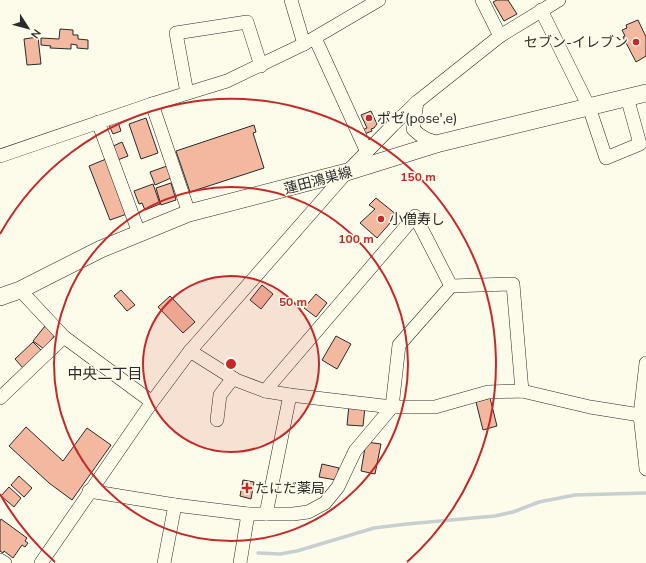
<svg xmlns="http://www.w3.org/2000/svg" width="646" height="563" viewBox="0 0 646 563" font-family="'Nunito Sans','Noto Sans JP',sans-serif">
  <style>
    .lines { fill: none; stroke-linecap: round; stroke-linejoin: round }
    .stream { stroke: #c7d0d0; stroke-width: 3.5 }
    .building { fill: #f2b8a0; stroke: #2b2b2b }
    .minor-casing { stroke: #2b2b2b; stroke-width: 14 }
    .major-casing { stroke: #2b2b2b; stroke-width: 18 }
    .minor { stroke: #fdfbea; stroke-width: 13 }
    .major { stroke: #fdfbea; stroke-width: 17 }
    .ring { fill: none; stroke: #c62828; stroke-width: 2 }
    .poi-dot { fill: #c62828; stroke: #fdfbea; stroke-width: 1.5 }
    .labels { text-anchor: middle; stroke-width: 3; stroke-linejoin: round; paint-order: stroke }
    .poi-label { font-size: 14px; fill: #2b2b2b; stroke: #fdfbea; text-anchor: start }
    .street-label { font-size: 14px; fill: #2b2b2b; stroke: #fdfbea }
    .neighbourhood-label { font-size: 15px; fill: #2b2b2b; stroke: #fdfbea }
    .centre { fill: #c62828; stroke: #fdfbea; stroke-width: 2 }
    .ring-label { font-size: 12px; text-anchor: middle; font-weight: bold; fill: #c62828; stroke: #fdfbea; stroke-width: 3; stroke-linejoin: round; paint-order: stroke }
  </style>
  <rect width="100%" height="100%" fill="#fdfbea"/>
  <g class="lines">
    <!-- stream -->
    <polyline class="stream" points="258,553 280,554 297,551 374,528 407,524 495,516 513,512 539,502 575,495 646,493"/>
  </g>
  <!-- building -->
  <g class="building">
    <polygon points="497,0 508,0 517,14 504,21 493,2"/>
    <polygon points="638,20 646,37 646,56 636,62 623,37 625,36 622,30 627,28 626,25"/>
    <polygon points="60,29 73,30 73,35 78,35 78,39 88,40 88,49 77,48 77,45 71,44 71,49 50,48 51,46 41,45 41,38 59,39"/>
    <polygon points="38,37 41,64 27,65 24,39"/>
    <polygon points="371,111 377,124 374,128 371,129 372,131 362,135 360,131 367,128 361,115"/>
    <polygon points="146,118 158,153 141,159 129,124"/>
    <polygon points="118,122 121,131 113,134 109,125"/>
    <polygon points="254,125 256,132 253,133 264,168 190,192 176,151"/>
    <polygon points="122,142 128,156 115,161 109,148"/>
    <polygon points="106,159 127,214 110,220 89,166"/>
    <polygon points="167,166 171,178 155,185 150,172"/>
    <polygon points="171,183 176,200 161,205 156,188"/>
    <polygon points="153,184 160,204 145,210 142,203 139,204 134,191"/>
    <polygon points="376,198 397,215 377,238 360,223 375,209 369,205"/>
    <polygon points="262,285 273,294 261,309 250,300"/>
    <polygon points="121,290 135,305 127,311 114,296"/>
    <polygon points="316,294 327,303 316,317 304,308"/>
    <polygon points="170,296 195,322 183,333 158,307"/>
    <polygon points="45,326 55,335 44,349 33,341"/>
    <polygon points="336,336 351,344 337,369 322,360"/>
    <polygon points="33,342 41,350 23,368 15,359"/>
    <polygon points="490,398 497,426 483,430 476,402"/>
    <polygon points="349,405 365,407 363,426 347,425"/>
    <polygon points="26,427 63,461 87,428 111,445 72,500 49,483 9,446"/>
    <polygon points="366,442 381,444 375,474 361,471"/>
    <polygon points="322,464 339,468 336,480 319,477"/>
    <polygon points="19,476 32,488 24,497 11,485"/>
    <polygon points="243,480 254,482 251,499 240,496"/>
    <polygon points="9,487 21,498 14,507 1,496"/>
    <polygon points="1,519 27,538 25,541 28,543 25,547 22,545 13,558 4,551 3,553 0,551 0,521"/>
  </g>
  <g class="lines">
    <defs>
      <g id="minor">
        <polyline points="291,0 304,44"/>
        <polyline points="482,0 500,36"/>
        <polyline points="541,10 589,107 606,158 640,144 627,97"/>
        <polyline points="315,38 367,152"/>
        <polyline points="187,93 176,33 247,22 261,66"/>
        <path d="M417,102l-4,27c9,9 15,11 27,14"/>
        <polyline points="152,104 189,213"/>
        <polyline points="98,122 139,233"/>
        <polyline points="0,156 152,104 227,81 304,44 379,0"/>
        <polyline points="20,290 64,337 152,402"/>
        <polyline points="190,351 236,380 265,391 290,395 392,407 435,407 488,392 522,391 590,407 640,415"/>
        <polyline points="646,363 640,415 646,469"/>
        <polyline points="265,391 415,216 451,286"/>
        <polyline points="0,398 64,337"/>
        <polyline points="217,420 220,395 233,378"/>
        <polyline points="89,491 175,505 248,514 293,514 308,512 325,503 338,487 355,451 392,407 399,345 451,286 513,284 522,391"/>
        <polyline points="266,514 290,395"/>
        <polyline points="0,560 5,563"/>
        <polyline points="41,563 152,402 190,351 347,172 393,125 417,102 500,36 559,0"/>
        <polyline points="164,563 175,505"/>
        <polyline points="240,563 248,514"/>
      </g>
      <polyline id="major" points="0,297 20,290 101,249 189,213 347,172 440,143 646,93"/>
    </defs>
    <!-- minor casing -->
    <use href="#minor" class="minor-casing"/>
    <!-- major casing -->
    <use href="#major" class="major-casing"/>
    <!-- minor -->
    <use href="#minor" class="minor"/>
    <!-- major -->
    <use href="#major" class="major"/>
  </g>
  <!-- distance rings -->
  <circle cx="231" cy="364" r="88" fill="#c62828" fill-opacity=".12"/>
  <g class="ring">
    <circle cx="231" cy="364" r="88"/>
    <circle cx="231" cy="364" r="177"/>
    <path d="M55 562A265 265 0 0 1 0 494M0 234A265 265 0 1 1 407 562"/>
  </g>
  <!-- markers -->
  <g class="poi-dot">
    <circle cx="636" cy="42" r="4"/>
    <circle cx="369" cy="118" r="4"/>
    <circle cx="381" cy="219" r="4"/>
    <path d="M245 482h4v4h4v4h-4v4h-4v-4h-4v-4h4z"/>
  </g>
  <g class="labels">
    <!-- poi labels -->
    <g class="poi-label">
      <text x="628" y="47" text-anchor="end">セブン-イレブン</text>
      <text x="377" y="123">ポゼ(pose',e)</text>
      <text x="389" y="224">小僧寿し</text>
      <text x="255" y="493">たにだ薬局</text>
    </g>
    <!-- street labels -->
    <g class="street-label">
      <text transform="translate(318 180) rotate(-15)" y="5">蓮田鴻巣線</text>
    </g>
    <!-- neighbourhood labels -->
    <g class="neighbourhood-label">
      <text x="105" y="379">中央二丁目</text>
    </g>
  </g>
  <circle cx="231" cy="364" r="6" class="centre"/>
  <g class="ring-label">
    <text x="418" y="181">150 m</text>
    <text x="356" y="243">100 m</text>
    <text x="293" y="306">50 m</text>
  </g>
  <!-- north arrow -->
  <g transform="translate(28 28) rotate(126)" stroke="#fdfbea" stroke-width="3" paint-order="stroke">
  <path d="M0-3L7 15L0 10L-7 15Z" fill="#2b2b2b"/>
  <text y="-6" font-size="11" font-weight="bold" text-anchor="middle" fill="#2b2b2b">N</text>
  </g>
</svg>
